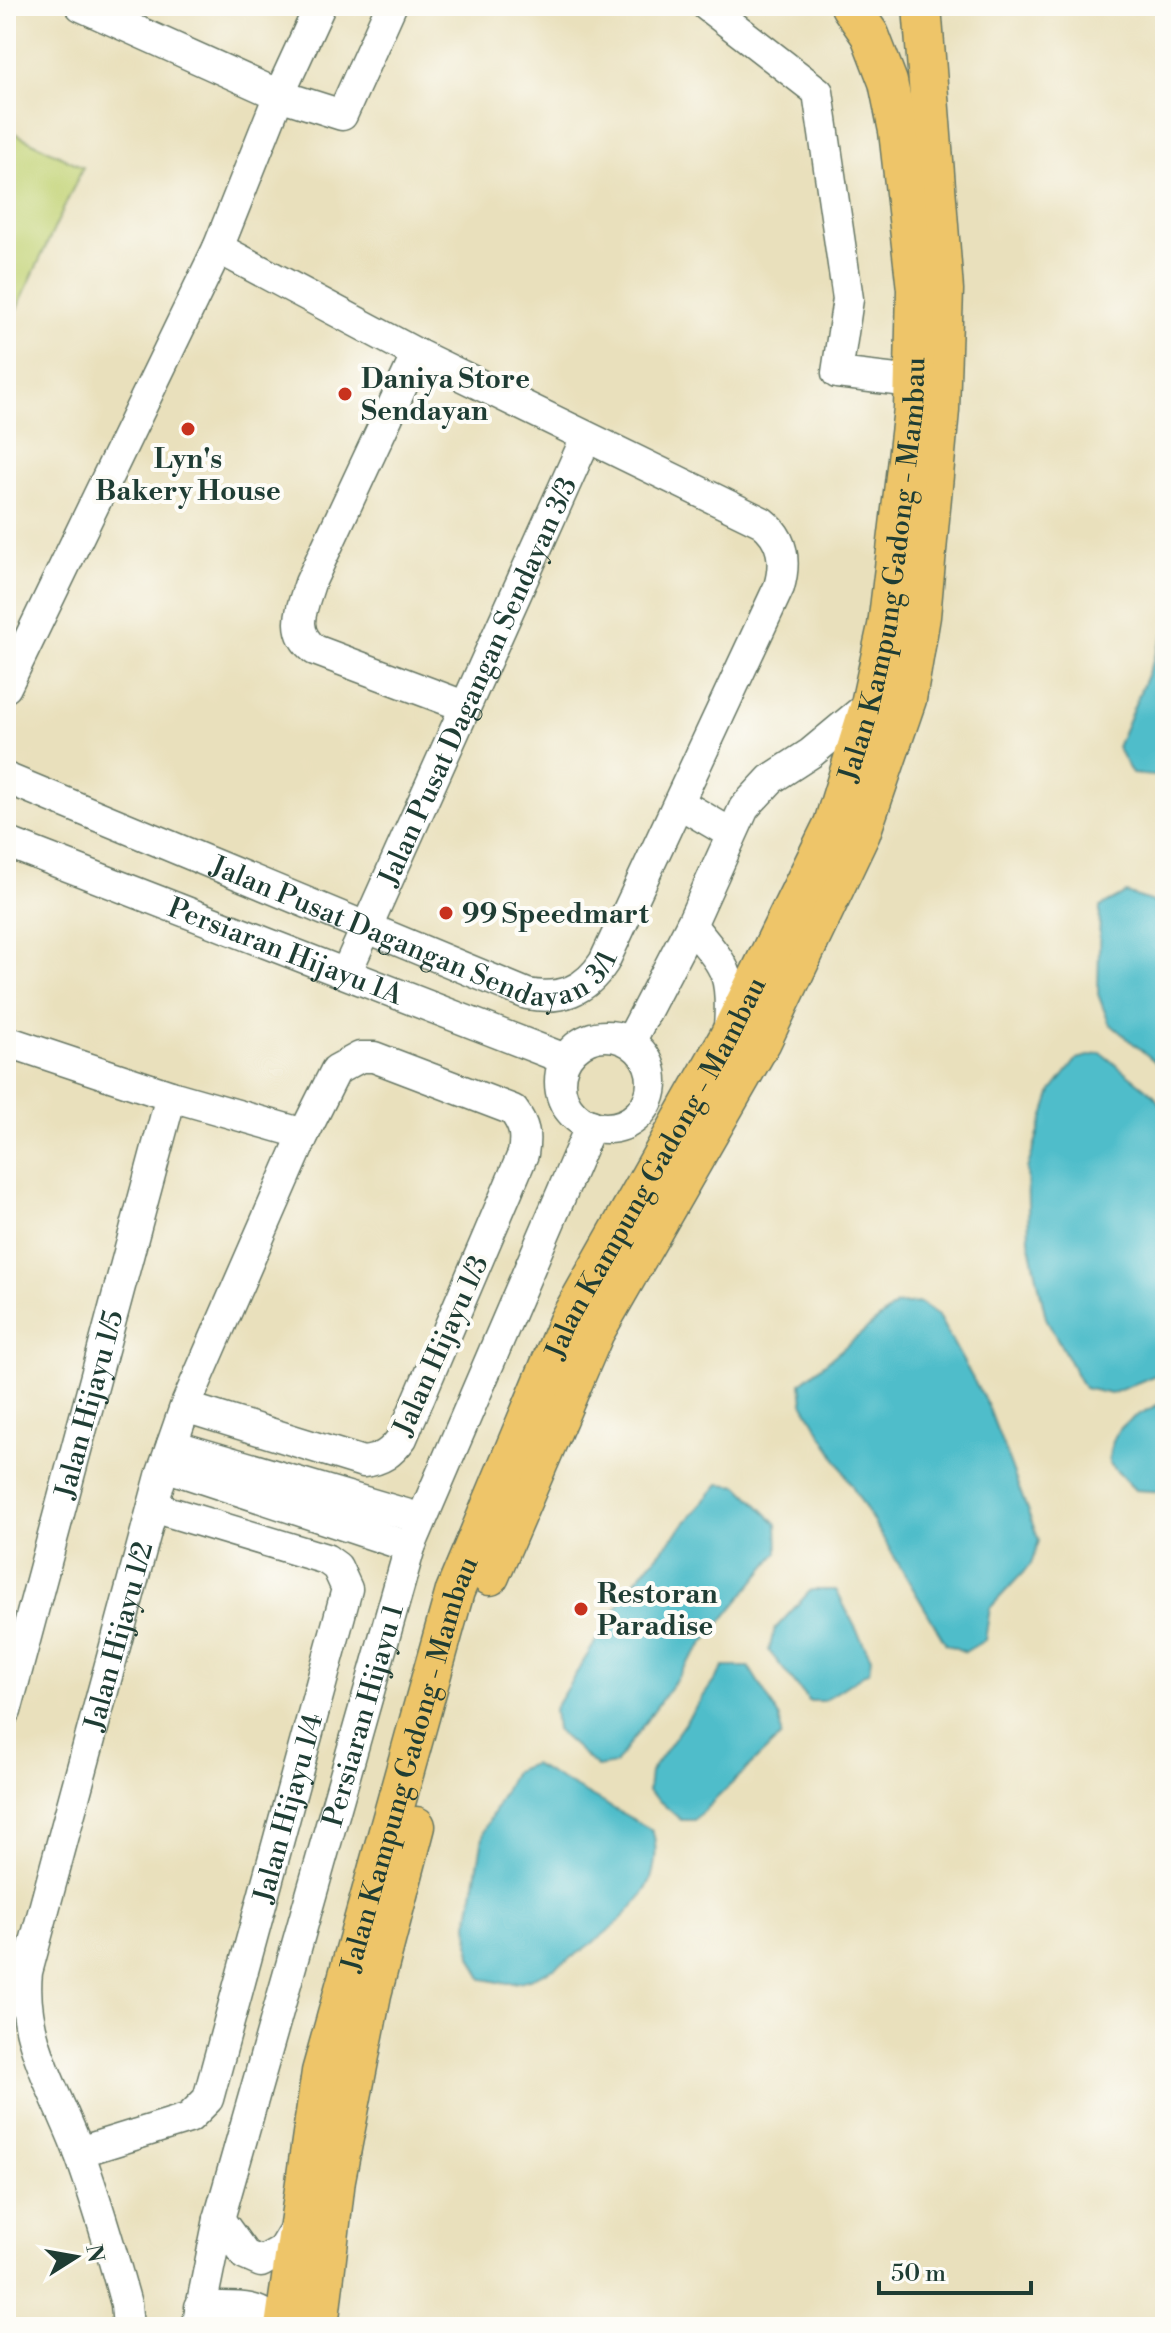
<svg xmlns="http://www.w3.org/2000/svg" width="1171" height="2333" viewBox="0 0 1171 2333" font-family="'Libre Bodoni',serif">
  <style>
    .green { fill: #c2d376; stroke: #708855; stroke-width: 2 }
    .water { fill: #50bdca; stroke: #387d7f; stroke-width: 2 }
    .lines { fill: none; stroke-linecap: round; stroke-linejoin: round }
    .minor-casing { stroke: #667664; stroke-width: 33 }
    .major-casing { stroke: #667664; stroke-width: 41 }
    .minor { stroke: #fff; stroke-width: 30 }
    .major { stroke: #eec569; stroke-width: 38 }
    .poi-dot { fill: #c8321e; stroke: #fdfcf7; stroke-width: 3 }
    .labels { text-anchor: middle; stroke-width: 8; stroke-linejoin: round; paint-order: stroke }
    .poi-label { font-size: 28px; font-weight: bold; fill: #1f3d34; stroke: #fdfcf7; text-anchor: start }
    .street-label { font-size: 28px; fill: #1f3d34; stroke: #fdfcf7 }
  </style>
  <rect width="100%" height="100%" fill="#fdfcf7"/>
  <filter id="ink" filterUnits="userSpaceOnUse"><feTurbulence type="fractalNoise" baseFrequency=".0125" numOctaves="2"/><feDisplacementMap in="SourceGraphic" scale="16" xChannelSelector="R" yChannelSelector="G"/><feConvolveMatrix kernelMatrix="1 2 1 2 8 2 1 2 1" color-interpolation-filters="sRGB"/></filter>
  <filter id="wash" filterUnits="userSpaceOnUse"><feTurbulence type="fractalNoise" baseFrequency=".006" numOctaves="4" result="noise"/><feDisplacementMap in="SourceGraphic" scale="32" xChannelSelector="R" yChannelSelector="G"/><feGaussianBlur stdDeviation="1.8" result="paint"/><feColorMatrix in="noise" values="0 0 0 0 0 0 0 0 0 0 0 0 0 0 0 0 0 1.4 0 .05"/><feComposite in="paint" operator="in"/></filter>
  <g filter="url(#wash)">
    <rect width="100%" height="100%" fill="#e9e0bc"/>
    <!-- green -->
    <polygon class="green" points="6,129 83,167 6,332"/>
    <!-- water -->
    <g class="water">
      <polygon points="1165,632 1165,768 1155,776 1132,774 1117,747"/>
      <polygon points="1126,893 1153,902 1165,913 1165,1070 1109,1023 1098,994 1100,907"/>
      <polygon points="1101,1053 1153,1094 1165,1112 1165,1371 1111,1394 1084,1388 1046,1318 1029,1240 1027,1169 1052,1091 1077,1059"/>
      <polygon points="920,1303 938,1316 988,1406 1039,1541 1031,1564 990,1608 985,1640 965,1652 946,1644 803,1403 801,1383 896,1305"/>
      <path d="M1165,1401v91l-30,-2 -26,-27c0,-39 25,-45 56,-62z"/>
      <polygon points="719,1484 739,1486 777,1524 778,1552 690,1660 615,1764 597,1767 556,1730 554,1709 629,1588"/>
      <polygon points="811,1590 836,1590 871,1658 869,1671 823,1701 809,1701 769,1651 774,1630"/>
      <polygon points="724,1667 749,1667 780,1718 781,1736 694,1820 681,1820 648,1791 650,1772"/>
      <path d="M533,1764l119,66c7,18 3,48 -9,64 -22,33 -91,84 -130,89 -10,1 -21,-3 -31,-4l-11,-23 -3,-33 16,-92 30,-60z"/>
    </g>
  </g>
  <g filter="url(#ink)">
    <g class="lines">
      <defs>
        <g id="minor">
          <polyline points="81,6 279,95 342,115 391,6"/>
          <polyline points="707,6 818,92 848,299 837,373 913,382"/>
          <path d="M417,354l-107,229c-8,26 -20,48 5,67l149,56"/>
          <polyline points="6,687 218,248 279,95 320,6"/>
          <path id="s1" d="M6,778l521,216c34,6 58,-3 77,-32l175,-375c7,-25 5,-48 -17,-65l-345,-168 -199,-106"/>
          <polyline points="679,803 730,833"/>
          <path id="s2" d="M6,842l559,217"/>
          <path d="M691,925c35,43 42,47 38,103"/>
          <path id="s3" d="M346,973l240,-535"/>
          <circle cx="606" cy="1082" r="46"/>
          <polyline points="6,1041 171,1096 304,1134"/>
          <polyline points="630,1042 691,925 744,808 771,779 811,753 870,704"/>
          <polyline points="172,1445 419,1518"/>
          <polyline points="165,1466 410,1547"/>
          <path id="s4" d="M6,1711l165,-615"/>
          <path id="s5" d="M79,2152l110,-34 19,-19 139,-510 -10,-22 -11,-8 -173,-52"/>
          <polyline points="219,2219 245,2255 261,2262 282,2250 297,2225"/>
          <path d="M200,2307c23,1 64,-6 73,20"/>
          <path id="s6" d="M128,2327l-2,-23c-14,-51 -29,-102 -47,-152 -22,-59 -59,-114 -52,-180l134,-496 24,-69 119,-273 32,-64 24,-13h14l139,53c12,16 13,25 10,44l-121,284c-11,15 -20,22 -39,24l-178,-55"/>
          <path id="s7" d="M197,2327l22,-108 191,-672 181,-422"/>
        </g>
        <g id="major">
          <polyline points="490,1576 595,1332 762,1041 861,833 907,699 921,616 940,410 944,290 922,6"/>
          <path id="s8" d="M284,2327l37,-255 134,-481 113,-270 160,-283 105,-214 37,-120 17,-78 26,-217 3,-120 -18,-158 -10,-49 -18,-47 -20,-29"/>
          <polyline points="319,2327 336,2179 372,1994 416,1826"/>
        </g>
      </defs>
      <!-- minor casing -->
      <use href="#minor" class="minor-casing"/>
      <!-- major casing -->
      <use href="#major" class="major-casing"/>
      <!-- minor -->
      <use href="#minor" class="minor"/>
      <!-- major -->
      <use href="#major" class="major"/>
    </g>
  </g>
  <!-- markers -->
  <g class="poi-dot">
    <circle cx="345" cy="394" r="8"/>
    <circle cx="188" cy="429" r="8"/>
    <circle cx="446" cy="913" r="8"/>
    <circle cx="581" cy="1609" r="8"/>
  </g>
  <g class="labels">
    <!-- poi labels -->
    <g class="poi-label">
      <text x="361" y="388">Daniya Store<tspan x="361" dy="32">Sendayan</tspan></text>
      <text x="188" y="468" text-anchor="middle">Lyn's<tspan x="188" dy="32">Bakery House</tspan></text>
      <text x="462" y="923">99 Speedmart</text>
      <text x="597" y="1603">Restoran<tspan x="597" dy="32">Paradise</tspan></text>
    </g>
    <!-- street labels -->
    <g class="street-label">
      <text dy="10" stroke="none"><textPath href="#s8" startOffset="1874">Jalan Kampung Gadong - Mambau</textPath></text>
      <text dy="10" stroke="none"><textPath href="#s3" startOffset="320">Jalan Pusat Dagangan Sendayan 3/3</textPath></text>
      <text dy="10" stroke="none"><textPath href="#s1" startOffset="444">Jalan Pusat Dagangan Sendayan 3/1</textPath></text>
      <text dy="10" stroke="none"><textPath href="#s2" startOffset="300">Persiaran Hijayu 1A</textPath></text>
      <text dy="10" stroke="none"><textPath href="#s8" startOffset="1226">Jalan Kampung Gadong - Mambau</textPath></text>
      <text transform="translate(440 1345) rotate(-66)" y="10">Jalan Hijayu 1/3</text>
      <text dy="10" stroke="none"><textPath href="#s4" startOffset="318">Jalan Hijayu 1/5</textPath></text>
      <text dy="10" stroke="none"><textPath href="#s6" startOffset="720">Jalan Hijayu 1/2</textPath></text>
      <text dy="10" stroke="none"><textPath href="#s7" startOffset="634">Persiaran Hijayu 1</textPath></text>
      <text dy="10" stroke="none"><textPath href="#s8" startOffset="578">Jalan Kampung Gadong - Mambau</textPath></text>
      <text dy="10" stroke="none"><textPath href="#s5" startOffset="444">Jalan Hijayu 1/4</textPath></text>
    </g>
  </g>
  <!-- margin -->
  <rect width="1171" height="2333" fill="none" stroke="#fdfcf7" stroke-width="32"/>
  <!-- north arrow -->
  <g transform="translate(76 2257) rotate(79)" stroke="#fdfcf7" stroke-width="6" paint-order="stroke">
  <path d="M0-6L14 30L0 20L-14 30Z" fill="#1f3d34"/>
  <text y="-12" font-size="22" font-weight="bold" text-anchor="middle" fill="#1f3d34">N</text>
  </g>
  <!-- scale -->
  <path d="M879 2281v12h152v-12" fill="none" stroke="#1f3d34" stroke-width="4"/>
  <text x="891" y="2281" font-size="24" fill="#1f3d34" stroke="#fdfcf7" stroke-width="6" paint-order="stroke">50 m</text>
</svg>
